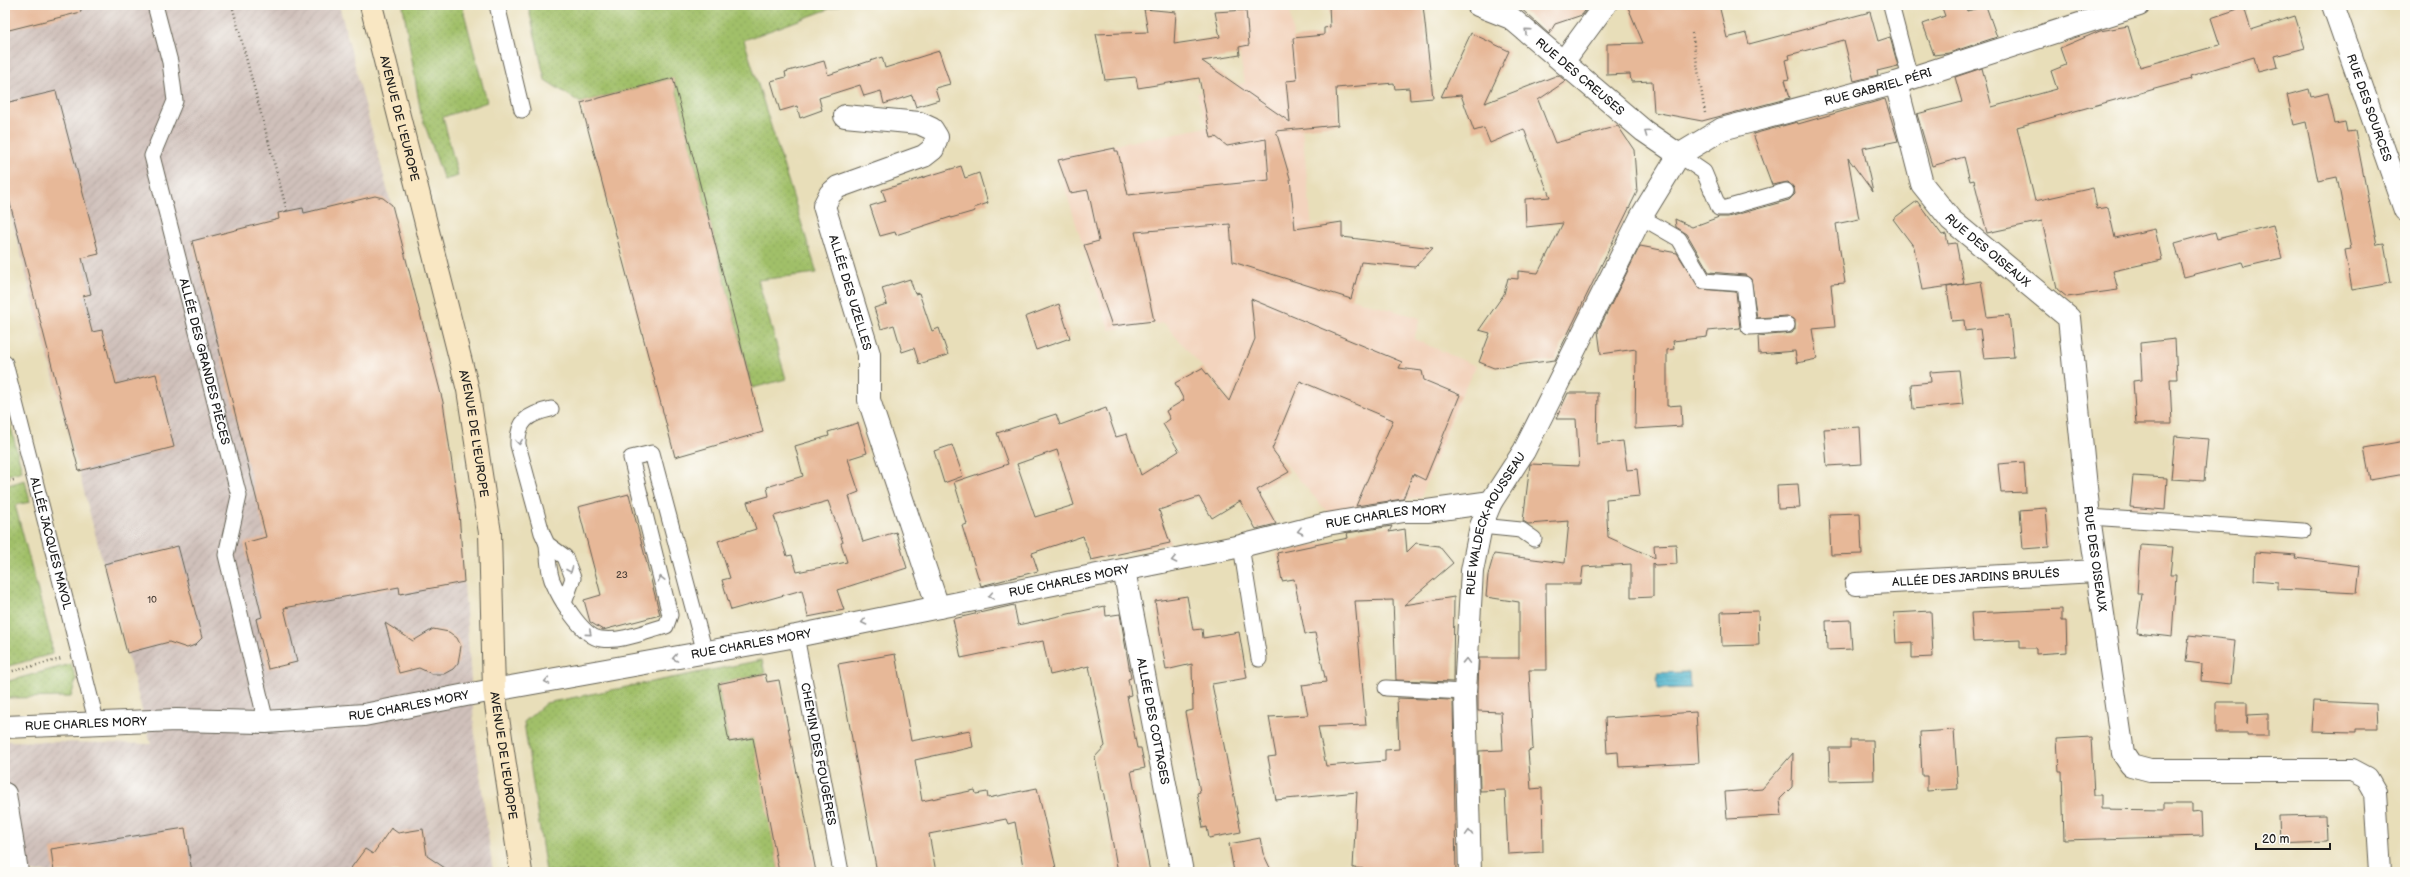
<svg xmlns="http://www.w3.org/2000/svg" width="2410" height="877" viewBox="0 0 2410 877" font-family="'Balsamiq Sans',sans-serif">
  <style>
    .built { fill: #f3d4be }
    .industrial { fill: url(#industrial-furrows) }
    .green { fill: url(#green-dots); stroke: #5e6e42 }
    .water { fill: url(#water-rules); stroke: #346774 }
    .building { fill: #e7b898; fill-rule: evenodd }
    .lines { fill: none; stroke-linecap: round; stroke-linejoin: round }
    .lane-casing { stroke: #636053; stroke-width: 17 }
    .street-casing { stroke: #636053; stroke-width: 24 }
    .secondary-casing { stroke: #636053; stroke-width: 24 }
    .path { stroke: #636053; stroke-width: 2.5; stroke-dasharray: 1 3; stroke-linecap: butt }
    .lane { stroke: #fff; stroke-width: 15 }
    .street { stroke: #fff; stroke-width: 22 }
    .secondary { stroke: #f9e7c3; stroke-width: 22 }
    .oneway { stroke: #999 }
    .labels { text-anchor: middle; stroke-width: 3; stroke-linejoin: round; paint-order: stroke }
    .number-label { font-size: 10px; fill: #4f433b }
    .street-label { font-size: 12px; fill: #1c1c1c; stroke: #fdfcf7 }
  </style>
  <defs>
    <pattern id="industrial-furrows" width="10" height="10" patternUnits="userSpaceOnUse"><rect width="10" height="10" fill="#cfc0ba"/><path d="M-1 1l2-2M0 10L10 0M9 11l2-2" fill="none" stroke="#b1a49f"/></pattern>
    <pattern id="green-dots" width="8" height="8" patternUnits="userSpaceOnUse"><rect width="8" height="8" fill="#a1c069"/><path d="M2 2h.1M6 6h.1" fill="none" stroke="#8aa45a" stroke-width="1.8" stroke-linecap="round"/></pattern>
    <pattern id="water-rules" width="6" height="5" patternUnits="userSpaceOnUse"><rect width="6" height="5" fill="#4cb2cb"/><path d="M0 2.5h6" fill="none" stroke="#3e90a4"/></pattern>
  </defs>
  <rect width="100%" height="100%" fill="#fdfcf7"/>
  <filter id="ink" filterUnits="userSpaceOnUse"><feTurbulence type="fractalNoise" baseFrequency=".025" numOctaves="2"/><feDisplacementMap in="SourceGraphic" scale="8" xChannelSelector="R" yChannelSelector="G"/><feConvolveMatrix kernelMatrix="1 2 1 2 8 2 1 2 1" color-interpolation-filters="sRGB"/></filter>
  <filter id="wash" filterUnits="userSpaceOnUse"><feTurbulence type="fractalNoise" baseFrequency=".012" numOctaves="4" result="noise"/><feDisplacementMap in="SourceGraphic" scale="16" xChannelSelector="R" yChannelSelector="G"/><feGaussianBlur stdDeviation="0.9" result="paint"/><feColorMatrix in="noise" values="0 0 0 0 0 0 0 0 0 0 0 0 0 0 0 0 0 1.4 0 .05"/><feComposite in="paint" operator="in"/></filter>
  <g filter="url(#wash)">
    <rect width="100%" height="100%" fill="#e8deb9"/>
    <!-- built -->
    <polygon class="built" points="1290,6 1318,289 1420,318 1414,339 1476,366 1461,395 1421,497 1329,514 1164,323 1109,330 1055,156 1208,127 1197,93 1245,83 1231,11"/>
    <!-- industrial -->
    <polygon class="industrial" points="5,5 339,5 443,402 459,512 475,737 493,872 5,872 5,741 151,744 5,194"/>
    <!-- green -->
    <g class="green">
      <polygon points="462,5 487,102 443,117 458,176 444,180 421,114 403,6"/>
      <polygon points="528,5 840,5 744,40 817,273 758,280 786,379 752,388 673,78 581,103 545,80"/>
      <polygon points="5,404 22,471 5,476"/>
      <polygon points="25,480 30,502 15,505 51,640 52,654 5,667 5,486"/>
      <polygon points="762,660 765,674 718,684 729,742 755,738 779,872 546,872 524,722 546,703"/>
      <polygon points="71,664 76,679 71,697 5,698 5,682"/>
    </g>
    <!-- water -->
    <polygon class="water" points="1689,672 1690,688 1658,689 1657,673"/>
    <g id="blocks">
      <!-- building -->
      <g class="building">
        <polygon points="5,5 80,5 81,12 5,31"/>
        <polygon points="1329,5 1423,5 1433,98 1410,100 1409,88 1395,89 1394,83 1336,88 1338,125 1276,131 1290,178 1295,229 1342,222 1342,237 1433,248 1415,267 1361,262 1351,299 1233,262 1230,224 1135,232 1154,321 1112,326 1084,245 1099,241 1088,190 1070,193 1058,160 1115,148 1115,151 1118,151 1128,195 1269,180 1266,139 1227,146 1216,137 1211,138 1199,78 1138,88 1136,77 1105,80 1096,34 1148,32 1144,9 1176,12 1174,44 1220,37 1215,12 1246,10 1249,45 1239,47 1240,55 1202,61 1290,122 1286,81 1297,80 1293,38 1324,35 1324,28 1330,27"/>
        <polygon points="1517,5 1589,5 1582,15 1555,24 1549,34"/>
        <polygon points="1627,5 1719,5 1727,38 1746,33 1749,44 1870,12 1878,41 1890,37 1898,66 1877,71 1878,75 1854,81 1844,40 1789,55 1790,59 1785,60 1789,79 1785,80 1790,98 1702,121 1654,112 1652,81 1631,82 1630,74 1607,75 1607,44 1643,43"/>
        <polygon points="1941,5 1965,5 1967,11 1986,6 1997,37 1949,53 1934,55 1923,24 1945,16"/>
        <polygon points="2244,7 2251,30 2295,16 2305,48 2275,56 2278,67 2258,72 2254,57 2190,76 2191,79 2017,127 2035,201 2093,188 2097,209 2108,207 2115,238 2155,229 2162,260 2113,271 2118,290 2067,297 2057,289 2042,221 1987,233 1974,180 1970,181 1964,157 1932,166 1917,114 1962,102 1955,77 1982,68 1992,107 2057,89 2051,71 2066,65 2060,48 2100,31 2128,26 2140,67 2220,45 2211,18"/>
        <polygon points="1471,33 1509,51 1485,103 1558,75 1566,81 1538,100 1555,143 1618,126 1634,150 1637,192 1555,360 1494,368 1479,362 1490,333 1479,330 1504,294 1508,278 1518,279 1518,271 1538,273 1563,223 1526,227 1525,199 1550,197 1524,129 1490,143 1484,128 1474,131 1461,95 1441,97"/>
        <polygon points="939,51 950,84 935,88 939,100 916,107 912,95 884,104 881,91 864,96 860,85 819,98 822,110 800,118 797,106 780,111 771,81 786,77 785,72 824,61 828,75 882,57 885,68"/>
        <polygon points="673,78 763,432 675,457 581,103"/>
        <polygon points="2309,89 2311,97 2328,93 2335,124 2345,122 2347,132 2355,131 2377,245 2384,244 2391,283 2352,290 2345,250 2351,249 2337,177 2318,181 2306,122 2294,125 2287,95"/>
        <polygon points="56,91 99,254 82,258 91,294 83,296 92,332 102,330 116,384 156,374 174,447 79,471 5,184 5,103"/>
        <polygon points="1885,99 1898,141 1863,148 1873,192 1848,158 1859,219 1836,224 1845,283 1831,284 1835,327 1812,329 1817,359 1797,363 1795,351 1759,354 1758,336 1792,333 1795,329 1795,320 1787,316 1757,318 1751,279 1745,275 1709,272 1687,234 1676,227 1675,219 1692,227 1719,217 1728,217 1789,200 1795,194 1794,188 1788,182 1772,185 1753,134 1797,122 1798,124"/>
        <polygon points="961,166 965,178 979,173 988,203 974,208 975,211 951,218 951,217 896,235 895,232 880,236 870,206 886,201 882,190"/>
        <polygon points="375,196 383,198 392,205 443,402 459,512 464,582 400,594 399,587 284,608 297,662 268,669 256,619 262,617 244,543 266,537 192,241 279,219 278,213 303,208 304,213"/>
        <polygon points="1917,201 1942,235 1946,234 1948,244 1956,243 1964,284 1922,290 1914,247 1893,219"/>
        <polygon points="2273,225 2282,258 2244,267 2242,262 2184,277 2175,243 2215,232 2217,239"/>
        <polygon points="1640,246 1677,253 1700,289 1736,292 1740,328 1708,331 1707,337 1673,341 1674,349 1667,350 1667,406 1681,405 1682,426 1635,429 1636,349 1601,354 1598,331"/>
        <polygon points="910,279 915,294 919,293 932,331 939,328 948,355 919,364 914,348 902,352 894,325 881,329 874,308 887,304 882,288"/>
        <polygon points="1981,281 1987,317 2009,315 2014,357 1984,359 1980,329 1965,331 1964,320 1952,321 1947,287"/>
        <path d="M1251,299l151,63 -3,6 23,3 2,9 36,15 -35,85 -12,-6 -10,25 -47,7 37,-86 -93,-39 -28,68 17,23 -32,18 19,34 -20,5 -16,-28 -28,17 -13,-21 -40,13 11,33 -79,17 -8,-24 -51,17 6,18 -57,15 -19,-60 5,-2 -13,-42 54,-18 -11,-31 59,-19 4,11 46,-17 10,29 11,-3 14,41 38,-24 -16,-27 7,-5 -4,-8 18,-11 -9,-17 27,-15 27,33 26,-62zM1057,450l17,55 -39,12 -18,-53z"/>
        <polygon points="1059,304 1070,338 1036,350 1025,317"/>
        <polygon points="2175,339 2177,379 2170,379 2172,424 2136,424 2133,381 2142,380 2140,343"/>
        <polygon points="1959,370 1963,404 1913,409 1911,384 1931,382 1930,372"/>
        <polygon points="1568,393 1598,393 1597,444 1623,441 1627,470 1637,469 1640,496 1606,499 1608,537 1655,558 1654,545 1676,544 1677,564 1655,565 1653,563 1653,597 1631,598 1631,564 1583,567 1581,584 1546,584 1547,670 1529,670 1533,749 1528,751 1531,789 1542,788 1543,852 1508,854 1505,790 1480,791 1479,751 1503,750 1501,712 1478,711 1478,692 1479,658 1519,658 1519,602 1486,597 1488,575 1494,554 1565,563 1569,521 1528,524 1523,521 1530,464 1579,466 1576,419 1556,419"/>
        <path d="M858,423l9,30 -19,6 11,33 -10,4 14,46 33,-10 11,36 -70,22 7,20 -36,7 -6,-27 -71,20 -9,-30 8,-2 -12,-37 38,-12 -9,-27 22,-6 -2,-9 36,-11 -8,-30 34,-10 -1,-4zM828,501l15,41 -2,1 6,19 -50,10 -5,-17 -5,1 -13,-40z"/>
        <polygon points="1860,427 1862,464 1827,466 1824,429"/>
        <polygon points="2175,436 2208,439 2204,481 2171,479"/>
        <polygon points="2405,441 2405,474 2370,480 2364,448"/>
        <polygon points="952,445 963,476 944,483 934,451"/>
        <polygon points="2024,462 2026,492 2001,493 1998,464"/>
        <polygon points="2133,476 2167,478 2165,510 2130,507"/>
        <polygon points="1798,484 1800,508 1778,509 1777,485"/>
        <polygon points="629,494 660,615 603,630 590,622 584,600 601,595 578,507"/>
        <polygon points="2046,508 2049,547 2023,549 2020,510"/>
        <polygon points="1860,513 1862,554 1831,555 1829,514"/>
        <polygon points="1392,526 1389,532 1405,529 1407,552 1416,543 1439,546 1453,563 1404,605 1454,597 1453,682 1396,680 1393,600 1355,601 1366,725 1318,727 1326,766 1385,761 1385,750 1399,749 1397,698 1453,700 1456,872 1411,872 1353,868 1357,792 1276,800 1268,757 1276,756 1269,717 1308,715 1302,685 1326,682 1315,633 1305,634 1294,579 1282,581 1277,553 1348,538 1347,533"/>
        <polygon points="2140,545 2173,547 2170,575 2176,575 2172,637 2137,633 2142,594 2137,594"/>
        <polygon points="178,546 202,638 195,645 187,648 169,642 127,653 104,564"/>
        <polygon points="2255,552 2296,555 2295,558 2360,566 2357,593 2278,589 2278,582 2254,580"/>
        <polygon points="1187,596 1193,630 1202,629 1203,638 1239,632 1247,678 1212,684 1241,832 1209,838 1207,827 1203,828 1197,793 1200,792 1185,712 1193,710 1192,664 1166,670 1155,601"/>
        <polygon points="1014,605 1018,625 1105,606 1106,616 1120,614 1131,678 1128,679 1131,695 1127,696 1137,748 1141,748 1145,768 1131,771 1150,872 1118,872 1103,790 1101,790 1095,757 1105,746 1089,666 1050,675 1043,641 961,658 953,619"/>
        <polygon points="2062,609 2062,621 2066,621 2067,652 2036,654 2036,648 2020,648 2020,640 1973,642 1971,613"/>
        <polygon points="1758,611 1759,645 1722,646 1721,612"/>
        <polygon points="1931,611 1933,657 1912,658 1912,642 1896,643 1894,613"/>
        <polygon points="1850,620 1852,649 1827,650 1826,621"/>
        <polygon points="385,623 413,641 433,629 449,632 457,638 461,646 458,663 453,669 444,674 432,674 419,668 399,673"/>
        <polygon points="2189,635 2235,640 2231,684 2201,681 2202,664 2186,662"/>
        <polygon points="895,654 911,741 970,730 973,747 915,760 922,801 975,790 976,794 987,792 988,798 1037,788 1057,872 1024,872 1015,822 1008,824 1006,819 929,834 936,872 877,872 838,664"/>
        <polygon points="765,674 767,682 779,680 816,872 779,872 753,738 729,742 718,684"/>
        <polygon points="2313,701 2376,704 2377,729 2356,729 2356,732 2311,731"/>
        <polygon points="2216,702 2247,702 2247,724 2248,715 2268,714 2268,736 2247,736 2247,733 2216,733"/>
        <polygon points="1696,712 1699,763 1619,767 1618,752 1607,753 1605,718"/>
        <polygon points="1954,730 1958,789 1927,791 1927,776 1922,776 1920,732"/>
        <polygon points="2091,737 2094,795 2101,795 2101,809 2164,810 2164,804 2192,804 2192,812 2202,811 2203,836 2064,840 2062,772 2059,772 2057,739"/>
        <polygon points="1850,740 1873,740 1874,780 1830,781 1829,748 1850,748"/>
        <polygon points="1793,753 1792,787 1780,799 1782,816 1727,819 1725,792 1762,789"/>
        <polygon points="2325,815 2326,842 2280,844 2279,816"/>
        <polygon points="185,828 192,872 54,872 51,849"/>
        <polygon points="391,828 398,833 423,829 427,856 451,872 348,872 365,849 373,854"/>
        <polygon points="1260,838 1263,853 1272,872 1234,872 1229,844"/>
      </g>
    </g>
  </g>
  <g filter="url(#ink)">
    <use href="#blocks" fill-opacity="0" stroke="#636053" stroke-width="1"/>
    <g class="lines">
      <defs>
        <g id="lane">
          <path id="s1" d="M155,5l15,57 5,39 -23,55 87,340 -13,59 40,167"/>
          <polyline points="497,5 522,110"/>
          <polyline points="1891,5 1910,78"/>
          <polyline points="1679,155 1704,172 1719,208 1726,208 1786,191"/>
          <polyline points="1641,217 1679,239 1704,281 1744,284 1749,327 1787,325"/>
          <path id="s2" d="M5,363l92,361"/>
          <path d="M551,409c-23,5 -34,12 -33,36l24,88 5,11 18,13 8,21 -9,25"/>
          <polyline points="2089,517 2303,531"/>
          <polyline points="1481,526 1521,530 1534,539"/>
          <path d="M547,544c1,11 1,25 5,36 7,17 30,57 49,59 21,3 46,-8 65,-13l4,-11 -39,-157 21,-5 53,200"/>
          <polyline points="1241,546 1259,659"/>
          <path id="s3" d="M796,636l45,236"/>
          <polyline points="1386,688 1465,692"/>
        </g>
        <g id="street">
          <path id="s4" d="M1478,5l33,13 133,113 35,24"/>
          <path id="s5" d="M2333,5l72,205"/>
          <polyline points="1563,62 1605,5"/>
          <path id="s6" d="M1896,83l26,101 29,36 118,98 20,199 34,236 8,12 19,5h202l15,8 8,14 5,80"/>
          <path id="s7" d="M845,116l74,7 13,6 5,8 -4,12 -9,7 -86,31 -8,7 -6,12 45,148v46l69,207"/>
          <path id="s8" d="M1124,570l58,302"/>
          <path id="s9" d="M1856,584l240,-13"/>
          <path id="s10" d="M5,727l171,-7 90,2 98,-7 102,-20 330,-59 445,-90 86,-22 77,-13h23l64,-9"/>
          <polyline points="5,794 17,872"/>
          <path id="s11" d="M1470,872l-5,-180 7,-121 9,-45 10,-24 33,-51 117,-234 38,-62 43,-26 174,-46 243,-78"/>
        </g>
        <g id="secondary">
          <path id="s12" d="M371,5l97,385 22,143 4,158 27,181"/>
        </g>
      </defs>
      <!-- lane casing -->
      <use href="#lane" class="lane-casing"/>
      <!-- street casing -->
      <use href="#street" class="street-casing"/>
      <!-- secondary casing -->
      <use href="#secondary" class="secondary-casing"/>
      <!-- path -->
      <g class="path">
        <polyline points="232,5 287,211"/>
        <polyline points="1692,33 1705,113"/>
        <polyline points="5,482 14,480"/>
        <polyline points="5,673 61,659"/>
      </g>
      <!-- lane -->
      <use href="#lane" class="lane"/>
      <!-- street -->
      <use href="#street" class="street"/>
      <!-- secondary -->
      <use href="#secondary" class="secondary"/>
    </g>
    <!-- one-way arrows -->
    <defs><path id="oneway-chevron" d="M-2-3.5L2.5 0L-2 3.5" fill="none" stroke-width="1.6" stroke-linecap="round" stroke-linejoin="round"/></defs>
    <g class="oneway">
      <use href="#oneway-chevron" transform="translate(1527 31) rotate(-139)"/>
      <use href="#oneway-chevron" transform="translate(1647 133) rotate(-145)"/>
      <use href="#oneway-chevron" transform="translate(519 442) rotate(83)"/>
      <use href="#oneway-chevron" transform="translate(1300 531) rotate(166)"/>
      <use href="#oneway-chevron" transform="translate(1174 560) rotate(168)"/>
      <use href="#oneway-chevron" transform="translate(570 570) rotate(68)"/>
      <use href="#oneway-chevron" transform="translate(661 579) rotate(-104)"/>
      <use href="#oneway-chevron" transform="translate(991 596) rotate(169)"/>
      <use href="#oneway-chevron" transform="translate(864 622) rotate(168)"/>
      <use href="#oneway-chevron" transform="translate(589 633) rotate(41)"/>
      <use href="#oneway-chevron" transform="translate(675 658) rotate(170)"/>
      <use href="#oneway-chevron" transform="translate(1466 661) rotate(-88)"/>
      <use href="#oneway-chevron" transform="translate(547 681) rotate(170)"/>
      <use href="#oneway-chevron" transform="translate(1469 833) rotate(-92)"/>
    </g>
  </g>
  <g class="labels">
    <!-- number labels -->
    <g class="number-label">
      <text x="622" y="578">23</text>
      <text x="152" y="603">10</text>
    </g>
    <!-- street labels -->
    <g class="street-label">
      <text dy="4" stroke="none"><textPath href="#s4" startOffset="126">RUE DES CREUSES</textPath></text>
      <text dy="4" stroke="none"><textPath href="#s11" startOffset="980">RUE GABRIEL PÉRI</textPath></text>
      <text dy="4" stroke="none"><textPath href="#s5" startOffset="109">RUE DES SOURCES</textPath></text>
      <text dy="4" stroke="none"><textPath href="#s12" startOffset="117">AVENUE DE L'EUROPE</textPath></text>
      <text dy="4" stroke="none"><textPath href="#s6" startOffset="198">RUE DES OISEAUX</textPath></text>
      <text dy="4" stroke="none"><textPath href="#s7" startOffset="328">ALLÉE DES UZELLES</textPath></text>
      <text dy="4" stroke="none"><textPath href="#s1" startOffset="370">ALLÉE DES GRANDES PIÈCES</textPath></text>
      <text dy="4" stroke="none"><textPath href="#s12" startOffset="441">AVENUE DE L'EUROPE</textPath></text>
      <text dy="4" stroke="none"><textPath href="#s10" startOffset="1401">RUE CHARLES MORY</textPath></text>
      <text dy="4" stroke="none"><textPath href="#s11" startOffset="354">RUE WALDECK-ROUSSEAU</textPath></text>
      <text dy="4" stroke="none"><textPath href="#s2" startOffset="186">ALLÉE JACQUES MAYOL</textPath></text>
      <text dy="4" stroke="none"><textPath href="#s6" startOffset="546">RUE DES OISEAUX</textPath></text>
      <text dy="4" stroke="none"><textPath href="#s9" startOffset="120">ALLÉE DES JARDINS BRULÉS</textPath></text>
      <text dy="4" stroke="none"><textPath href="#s10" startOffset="1077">RUE CHARLES MORY</textPath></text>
      <text dy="4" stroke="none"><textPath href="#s10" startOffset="753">RUE CHARLES MORY</textPath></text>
      <text dy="4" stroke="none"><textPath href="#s10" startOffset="405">RUE CHARLES MORY</textPath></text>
      <text dy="4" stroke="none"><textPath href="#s8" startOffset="154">ALLÉE DES COTTAGES</textPath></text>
      <text dy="4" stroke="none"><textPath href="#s10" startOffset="81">RUE CHARLES MORY</textPath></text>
      <text dy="4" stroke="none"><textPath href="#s3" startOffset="120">CHEMIN DES FOUGÈRES</textPath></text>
      <text dy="4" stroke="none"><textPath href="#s12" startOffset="765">AVENUE DE L'EUROPE</textPath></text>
    </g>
  </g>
  <!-- margin -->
  <rect width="2410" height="877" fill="none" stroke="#fdfcf7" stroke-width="20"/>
  <!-- scale -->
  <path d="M2256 843v6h74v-6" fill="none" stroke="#1c1c1c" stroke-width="2"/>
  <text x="2262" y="843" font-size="12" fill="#1c1c1c" stroke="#fdfcf7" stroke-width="3" paint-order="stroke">20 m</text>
</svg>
